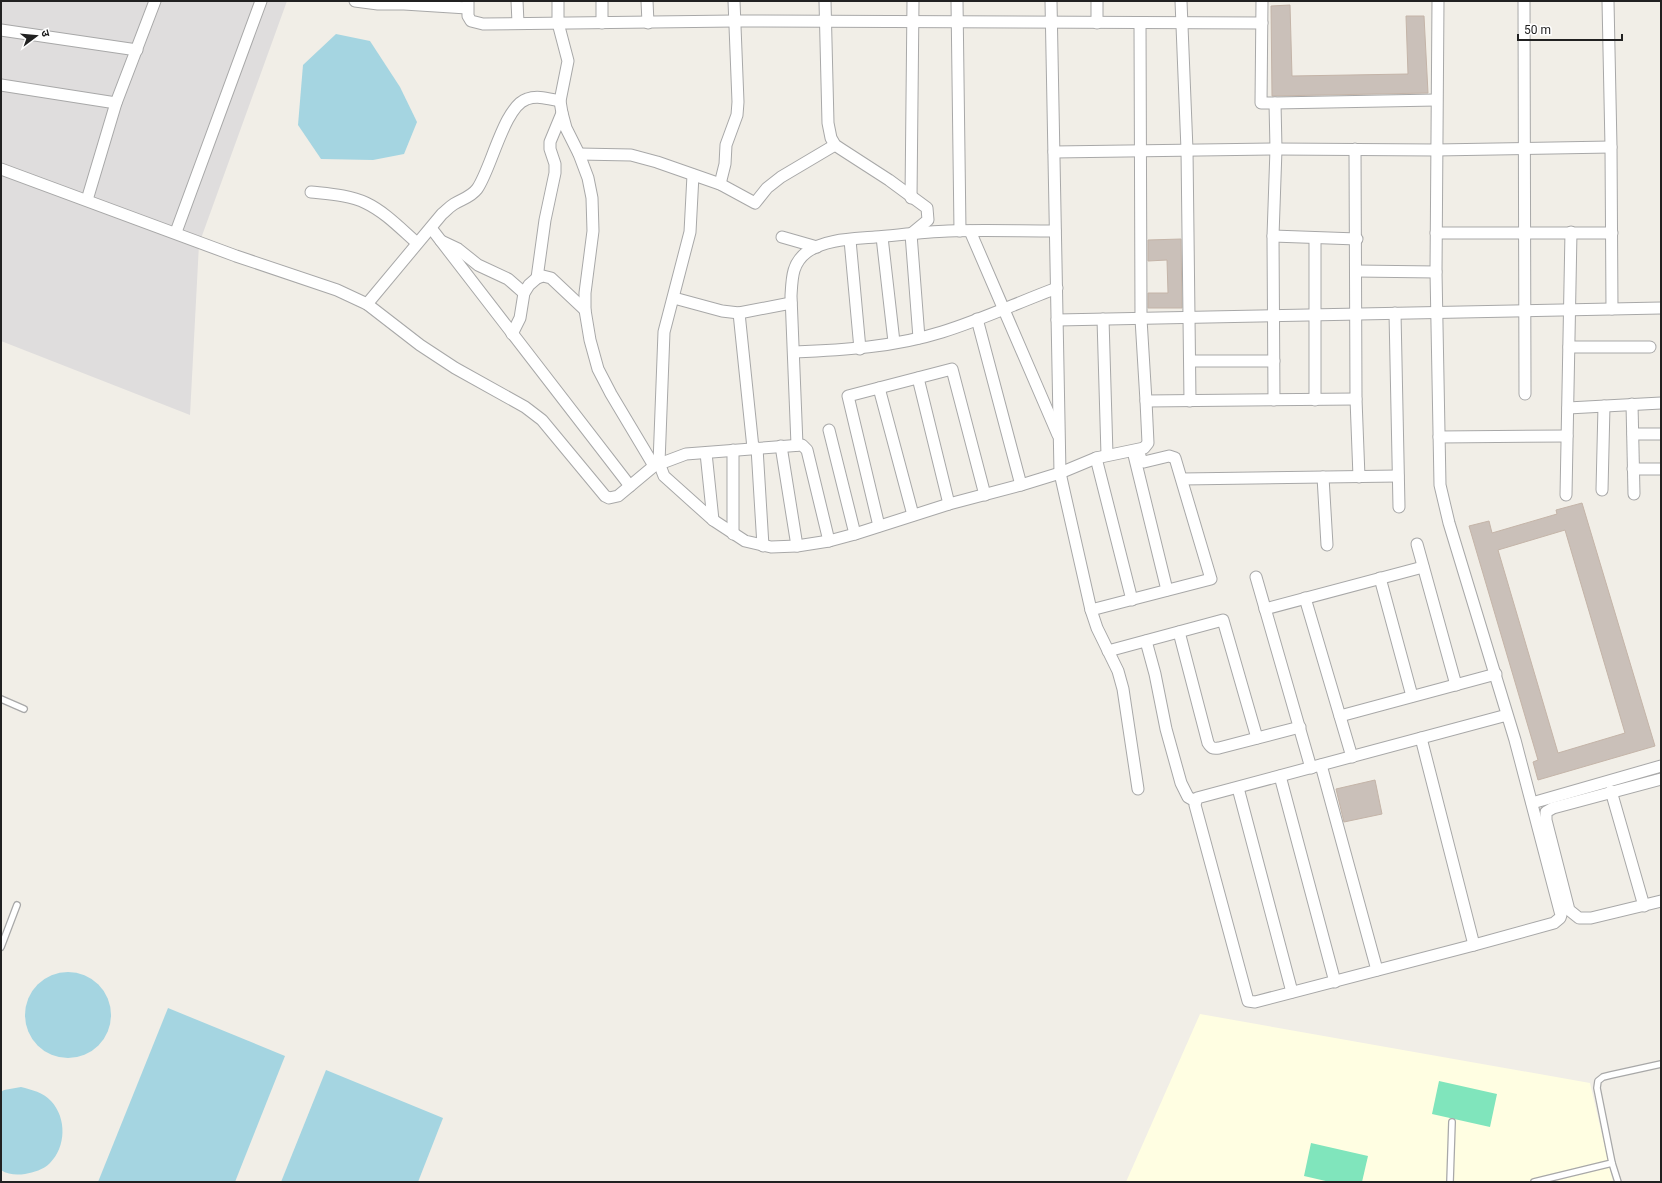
<svg xmlns="http://www.w3.org/2000/svg" width="1662" height="1183" viewBox="0 0 1662 1183" font-family="Roboto,'Noto Sans Devanagari',sans-serif">
  <style>
    .residential { fill: #dfdddd }
    .education { fill: #fffee2 }
    .pitch { fill: #80e5bc }
    .water { fill: #a5d5e1 }
    .building { fill: #cac0b9; stroke: #c4b4a8; fill-rule: evenodd }
    .lines { fill: none; stroke-linecap: round; stroke-linejoin: round }
    .service-casing { stroke: #a8a8a8; stroke-width: 8 }
    .minor-casing { stroke: #a8a8a8; stroke-width: 13 }
    .service { stroke: #fff; stroke-width: 5.5 }
    .minor { stroke: #fff; stroke-width: 11 }
  </style>
  <rect width="100%" height="100%" fill="#f1eee7"/>
  <!-- residential -->
  <polygon class="residential" points="1,1 287,1 199,244 190,415 1,341"/>
  <!-- education -->
  <polygon class="education" points="1200,1014 1590,1083 1613,1182 1126,1182"/>
  <!-- pitch -->
  <g class="pitch">
    <polygon points="1439,1081 1497,1094 1490,1127 1432,1114"/>
    <polygon points="1311,1143 1368,1156 1362,1182 1330,1182 1304,1176"/>
  </g>
  <!-- water -->
  <g class="water">
    <polygon points="336,34 370,41 400,87 417,122 404,154 373,160 321,159 298,125 303,65"/>
    <circle cx="68" cy="1015" r="43"/>
    <polygon points="168,1008 285,1056 235,1182 98,1182"/>
    <polygon points="326,1070 443,1118 418,1182 281,1182"/>
    <path d="M21,1087c11,3 22,5 30,14 16,17 15,46 -1,62 -7,7 -16,9 -25,11 -8,1 -17,1 -24,-4v-78l3,-2z"/>
  </g>
  <!-- building -->
  <g class="building">
    <polygon points="1290,5 1292,76 1408,74 1406,16 1424,16 1428,93 1272,96 1271,6"/>
    <polygon points="1181,239 1182,308 1148,308 1148,293 1168,293 1167,260 1148,261 1148,240"/>
    <path d="M1582,503l73,243 -117,34 -5,-18 5,-2 -69,-234 20,-5 3,12 65,-19 -1,-4zM1565,530l60,203 -67,20 -60,-203z"/>
    <polygon points="1375,780 1382,814 1344,822 1336,789"/>
  </g>
  <g class="lines">
    <defs>
      <g id="service">
        <polyline points="1,699 24,709"/>
        <polyline points="1,947 17,905"/>
        <polyline points="1612,1163 1618,1182"/>
        <polyline points="1450,1182 1452,1122"/>
        <polyline points="1534,1182 1612,1163 1597,1088 1598,1081 1603,1077 1611,1075 1661,1064"/>
      </g>
      <g id="minor">
        <polyline points="355,1 378,4 404,4 467,8"/>
        <polyline points="468,1 468,16 471,21 483,24 735,21 1262,23"/>
        <polyline points="517,1 518,23"/>
        <polyline points="558,1 558,23 568,61 560,101 562,113 566,128 579,154 588,178 592,198 593,231 585,293 585,310 590,340 598,369 611,394 654,466"/>
        <polyline points="602,1 602,23"/>
        <polyline points="647,1 648,23"/>
        <polyline points="825,1 828,123 831,138 835,145 841,149 889,180 927,208 928,220 911,234 919,338"/>
        <polyline points="957,1 960,231"/>
        <polyline points="1051,1 1060,473 1091,610 1211,579 1175,458 1169,456 1144,462 1141,459 1138,450"/>
        <polyline points="1097,1 1097,23"/>
        <polyline points="1181,1 1187,150 1190,401"/>
        <polyline points="1262,1 1261,103 1275,103 1276,149 1273,236 1274,400"/>
        <polyline points="1438,1 1436,272 1440,485 1449,523 1515,740 1561,915 1560,918 1554,923 1474,945 1255,1002 1248,1001 1195,805 1197,798 1507,715"/>
        <polyline points="1524,1 1525,394"/>
        <polyline points="1608,1 1611,147 1612,309"/>
        <polyline points="1,30 137,50"/>
        <polyline points="1,85 116,103"/>
        <polyline points="1275,103 1436,100"/>
        <polyline points="1355,149 1356,399 1359,477"/>
        <polyline points="1054,152 1276,149 1436,150 1611,147"/>
        <polyline points="579,154 631,155 657,162 720,184 755,203 767,188 781,177 835,145"/>
        <polyline points="1,169 236,256 337,290 367,304 420,345 455,368 525,407 542,420 605,496 609,498 618,496 654,466 686,454 802,445 807,450 829,541"/>
        <polyline points="693,175 690,232 664,332 659,463 664,476 713,520 745,541 771,547 797,546 829,541 855,534 949,504 1021,485 1060,473 1096,458 1144,448 1148,443 1146,401 1141,319 1140,23"/>
        <polyline points="720,184 725,164 726,145 737,115 738,102 734,1"/>
        <path d="M311,192c18,2 38,3 55,11 19,9 35,26 51,40"/>
        <polyline points="911,198 913,1"/>
        <polyline points="87,200 116,103 155,1"/>
        <polyline points="431,228 630,486"/>
        <polyline points="970,231 1058,435"/>
        <polyline points="176,232 261,1"/>
        <polyline points="1436,233 1612,233"/>
        <polyline points="1273,236 1357,239"/>
        <polyline points="782,237 817,247"/>
        <polyline points="882,237 894,342"/>
        <polyline points="850,240 860,349"/>
        <polyline points="441,241 458,249 478,265 508,279 524,293"/>
        <polyline points="1356,271 1436,272"/>
        <polyline points="537,278 545,220 555,173 555,164 550,149 550,142 562,113"/>
        <polyline points="674,298 722,311 739,313 791,303"/>
        <path d="M367,304l75,-90c4,-3 7,-7 12,-10 8,-5 17,-7 23,-15 14,-19 27,-83 50,-90 11,-4 22,0 33,2"/>
        <polyline points="739,313 753,448"/>
        <polyline points="1395,313 1399,507"/>
        <polyline points="977,319 1021,485"/>
        <polyline points="1103,319 1107,455"/>
        <polyline points="1057,320 1661,308"/>
        <polyline points="512,334 520,318 524,293 529,285 537,278 543,276 551,278 585,310"/>
        <polyline points="1569,347 1650,347"/>
        <path d="M794,352c50,-2 100,-5 148,-20 39,-12 77,-30 115,-44"/>
        <polyline points="1190,361 1274,361"/>
        <polyline points="918,378 949,504"/>
        <polyline points="879,388 913,515"/>
        <polyline points="1315,400 1315,238"/>
        <polyline points="1146,401 1356,399"/>
        <polyline points="1632,404 1634,494"/>
        <polyline points="1568,408 1661,403"/>
        <polyline points="829,430 855,534"/>
        <polyline points="1633,434 1661,434"/>
        <polyline points="1439,437 1567,436"/>
        <path d="M797,445l-6,-149c1,-18 1,-33 16,-44 18,-13 46,-13 68,-15 24,-2 49,-5 73,-6 36,-1 72,0 107,0"/>
        <polyline points="781,446 797,546"/>
        <polyline points="757,448 763,546"/>
        <polyline points="1133,451 1167,590"/>
        <polyline points="706,453 713,520"/>
        <polyline points="1096,458 1132,600"/>
        <polyline points="1633,469 1661,469"/>
        <polyline points="1323,477 1327,545"/>
        <polyline points="1182,479 1398,476"/>
        <polyline points="1602,490 1604,406"/>
        <polyline points="1566,495 1571,232"/>
        <polyline points="879,526 848,396 952,369 985,495"/>
        <polyline points="733,534 733,450"/>
        <polyline points="1417,544 1456,685"/>
        <polyline points="1256,577 1311,768"/>
        <polyline points="1380,578 1412,696"/>
        <polyline points="1305,598 1352,757"/>
        <polyline points="1265,609 1423,567"/>
        <polyline points="1091,610 1097,628 1118,671 1123,689 1138,789"/>
        <path d="M1179,632l29,111c3,5 5,6 11,5l81,-21"/>
        <polyline points="1146,641 1155,674 1166,729 1181,783 1188,797 1195,801"/>
        <polyline points="1108,651 1223,620 1257,738"/>
        <polyline points="1340,716 1496,674"/>
        <polyline points="1421,738 1474,945"/>
        <polyline points="1321,765 1377,970"/>
        <polyline points="1280,776 1335,982"/>
        <polyline points="1661,779 1553,808 1546,812 1546,820 1569,910 1579,918 1591,918 1661,901"/>
        <polyline points="1238,788 1292,992"/>
        <polyline points="1611,791 1644,906"/>
        <polyline points="1532,803 1661,766"/>
      </g>
    </defs>
    <!-- service casing -->
    <use href="#service" class="service-casing"/>
    <!-- minor casing -->
    <use href="#minor" class="minor-casing"/>
    <!-- service -->
    <use href="#service" class="service"/>
    <!-- minor -->
    <use href="#minor" class="minor"/>
  </g>
  <!-- border -->
  <rect width="1662" height="1183" fill="none" stroke="#212121" stroke-width="4"/>
  <!-- north arrow -->
  <g transform="translate(36 36) rotate(74)" stroke="#ffffff" stroke-width="3" paint-order="stroke">
  <path d="M0-3L7 15L0 10L-7 15Z" fill="#212121"/>
  <text y="-6" font-size="11" font-weight="bold" text-anchor="middle" fill="#212121">उ</text>
  </g>
  <!-- scale -->
  <path d="M1518 34v6h104v-6" fill="none" stroke="#212121" stroke-width="2"/>
  <text x="1524" y="34" font-size="12" fill="#212121" stroke="#ffffff" stroke-width="3" paint-order="stroke">50 m</text>
</svg>
